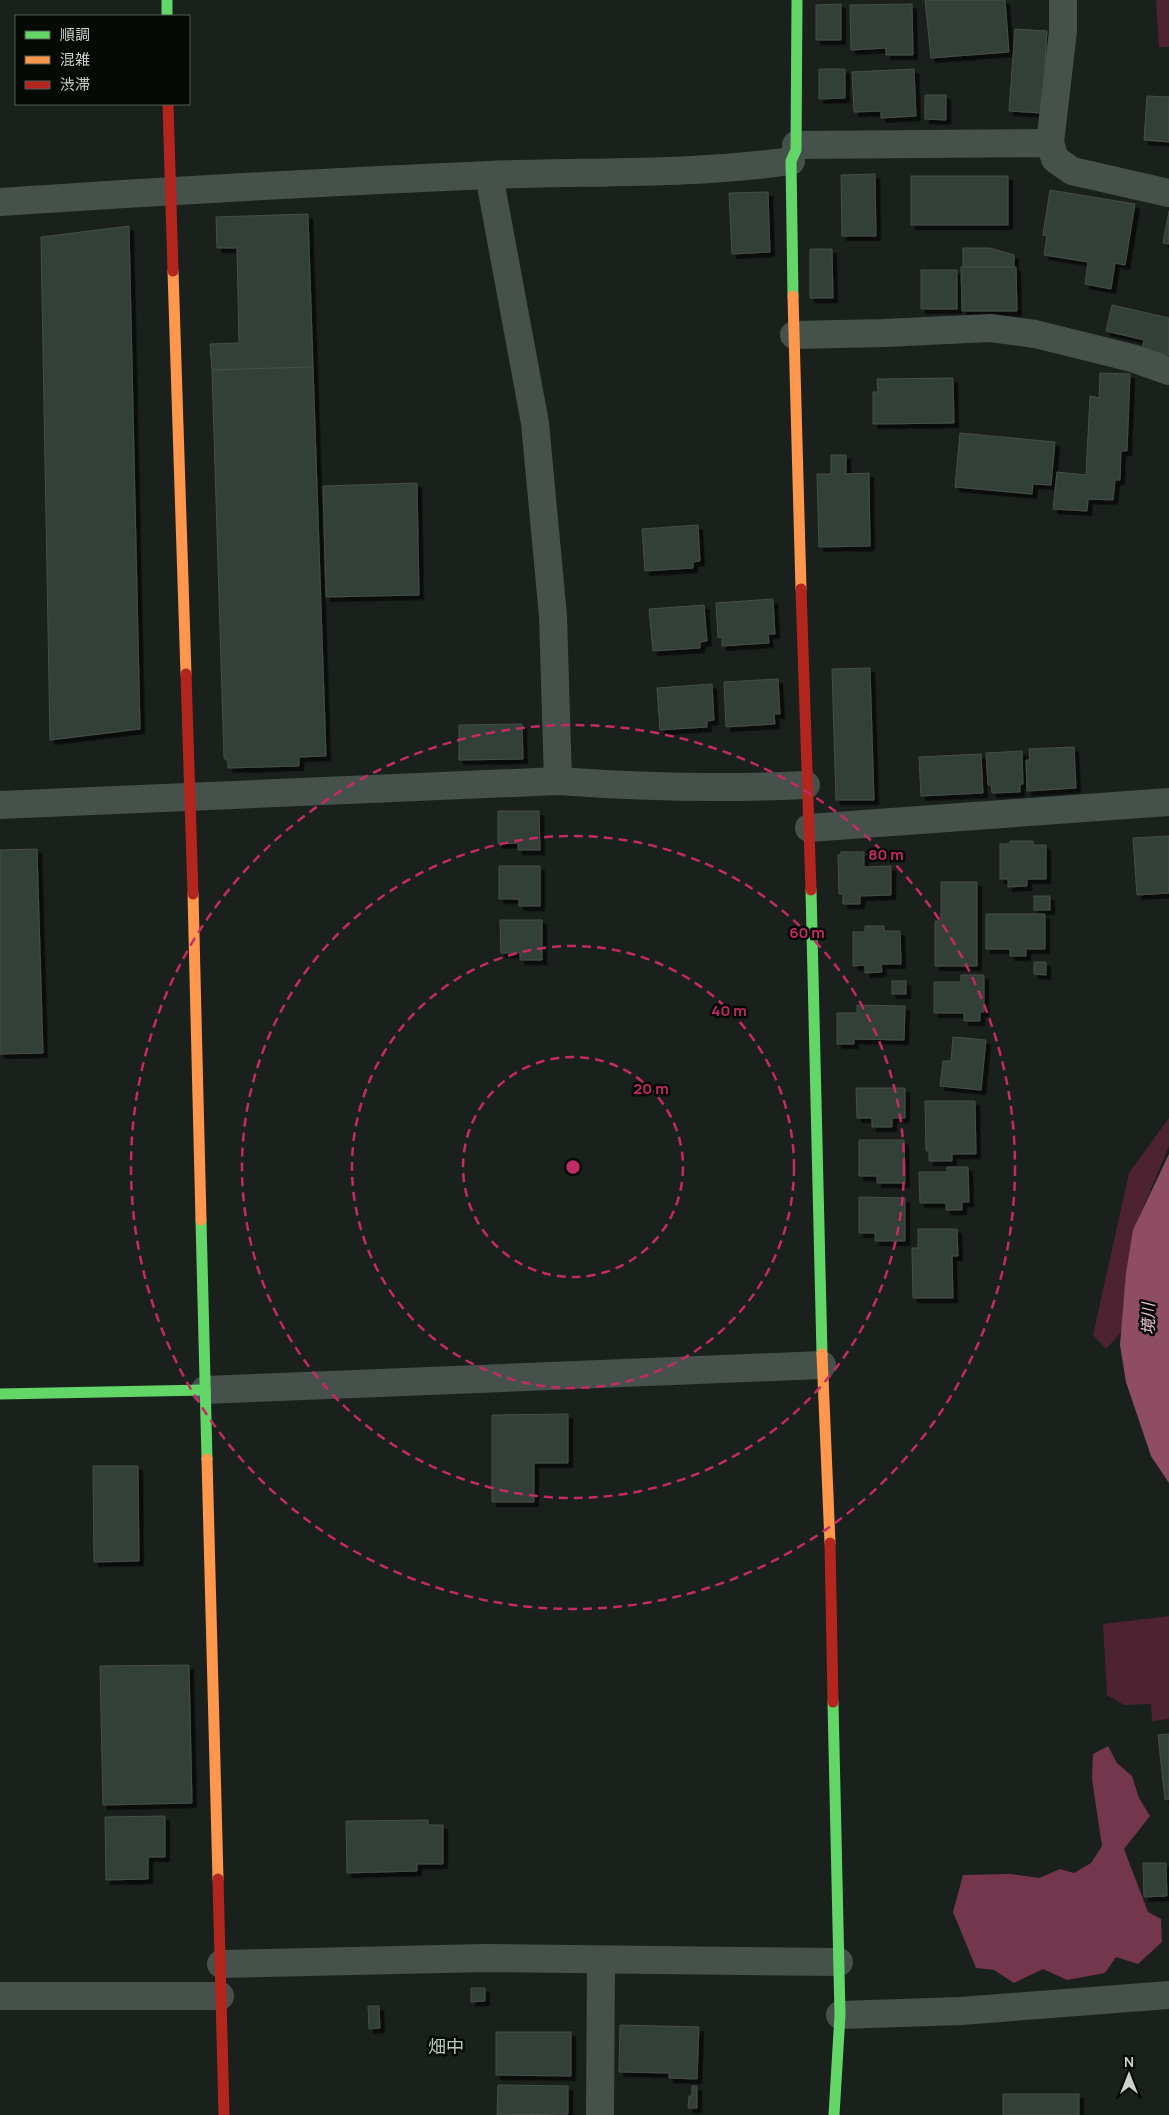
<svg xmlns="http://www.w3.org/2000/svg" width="1169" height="2115" viewBox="0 0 1169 2115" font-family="Manrope,'Noto Sans JP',sans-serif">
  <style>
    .green { fill: #4d2332 }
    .forest { fill: #73364c }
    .water { fill: #8f4d64 }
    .building { fill: #324139; stroke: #484d49; filter: url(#shadow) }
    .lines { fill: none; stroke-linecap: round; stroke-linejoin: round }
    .street { stroke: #47514b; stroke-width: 28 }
    .fast { stroke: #63d668; stroke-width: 11 }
    .slow { stroke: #ff974d; stroke-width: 11 }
    .jam { stroke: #b3261e; stroke-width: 11 }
    .ring { fill: none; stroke: #c32b66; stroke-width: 2.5; stroke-dasharray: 9 6 }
    .labels { text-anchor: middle; stroke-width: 5; stroke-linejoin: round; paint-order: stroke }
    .water-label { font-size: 16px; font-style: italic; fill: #f3c7d4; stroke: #060a07 }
    .quarter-label { font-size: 18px; fill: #bbc8bf; stroke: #060a07 }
    .centre { fill: #c32b66; stroke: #060a07; stroke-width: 2.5 }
    .ring-label { font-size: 15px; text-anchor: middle; font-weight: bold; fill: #c32b66; stroke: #060a07; stroke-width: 5; stroke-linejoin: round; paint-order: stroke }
  </style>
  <defs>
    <filter id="shadow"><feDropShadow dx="4.5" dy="4.5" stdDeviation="0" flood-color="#0009"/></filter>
  </defs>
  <rect width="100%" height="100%" fill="#1a201c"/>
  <!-- green -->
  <g class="green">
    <polygon points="1158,0 1169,0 1169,47 1159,47 1156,2"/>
    <polygon points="1169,1118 1169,1146 1140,1215 1121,1332 1106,1349 1093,1335 1129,1173"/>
    <polygon points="1169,1616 1169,1719 1152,1721 1151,1704 1124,1705 1107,1695 1103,1624"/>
  </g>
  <!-- forest -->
  <polygon class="forest" points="1108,1746 1117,1763 1132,1776 1139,1798 1150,1816 1124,1849 1148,1912 1161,1919 1162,1942 1138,1964 1116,1957 1105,1973 1067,1980 1043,1969 1014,1983 994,1970 976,1968 953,1912 963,1875 1011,1874 1039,1878 1060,1869 1074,1873 1091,1863 1102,1846 1092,1779 1093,1754"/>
  <!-- water -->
  <polygon class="water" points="1169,1154 1169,1483 1151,1456 1126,1382 1120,1345 1126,1273 1133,1230"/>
  <!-- building -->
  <g class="building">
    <polygon points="925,0 1005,0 1009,52 931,58"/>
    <polygon points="841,4 841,40 816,40 816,5"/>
    <polygon points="912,4 913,55 886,55 886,48 851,50 850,5"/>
    <polygon points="1015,29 1047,31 1042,113 1009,111"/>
    <polygon points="819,69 845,69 845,98 819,99"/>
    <polygon points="914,69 916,116 881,118 881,111 854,112 852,72"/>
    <polygon points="925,95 946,95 946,120 925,119"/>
    <polygon points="1147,96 1169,97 1169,142 1144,140"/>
    <polygon points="875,174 876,236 842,236 841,175"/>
    <rect x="911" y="176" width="97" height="49"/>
    <polygon points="1050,190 1135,204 1125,265 1115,263 1111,289 1085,284 1088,262 1044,255 1047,236 1043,235"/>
    <polygon points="768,192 770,252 732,254 729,193"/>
    <polygon points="1169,211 1169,244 1163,243"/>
    <polygon points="308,214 313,367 212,370 210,344 239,343 237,248 217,248 216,217"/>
    <polygon points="129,226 140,729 50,740 41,237"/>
    <polygon points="963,248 990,248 1014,255 1014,267 963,267"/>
    <polygon points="810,249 832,249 833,298 810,298"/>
    <polygon points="961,267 1016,267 1017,311 962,311"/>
    <rect x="921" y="270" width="36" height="39"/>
    <polygon points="1112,305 1169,318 1169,355 1142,349 1144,340 1106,331"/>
    <polygon points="313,367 326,756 299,757 299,766 228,768 228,761 224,758 212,370"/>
    <polygon points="1100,373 1130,374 1127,451 1121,451 1120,480 1115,480 1113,500 1088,499 1087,511 1053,509 1057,472 1086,475 1090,396 1099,398"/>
    <polygon points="953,378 954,423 873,424 873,392 878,392 877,379"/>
    <polygon points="960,433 1055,442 1051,485 1033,484 1032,494 955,487"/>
    <polygon points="831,455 846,455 846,474 869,473 870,546 819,547 817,474 831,474"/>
    <polygon points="417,483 419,595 326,597 323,486"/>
    <polygon points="698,525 700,561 693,562 693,568 645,571 642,529"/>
    <polygon points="773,599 775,634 768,634 769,643 722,646 722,637 718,638 716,603"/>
    <polygon points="704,605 707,641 700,642 700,648 653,651 649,609"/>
    <polygon points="870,668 874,800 836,800 832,669"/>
    <polygon points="778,679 780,714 774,714 775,724 726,727 724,682"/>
    <polygon points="712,684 714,720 707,721 707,727 660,730 657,688"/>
    <polygon points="522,724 523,759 459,760 459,725"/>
    <polygon points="1074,747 1076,788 1027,791 1026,760 1030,760 1029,749"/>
    <polygon points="1022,751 1023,784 1020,784 1020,792 992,793 991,785 988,785 986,753"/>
    <polygon points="981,754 983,793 921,796 919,757"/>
    <polygon points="498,811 539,811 540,850 518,850 518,843 498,844"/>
    <polygon points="1169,836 1169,893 1137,895 1133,838"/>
    <polygon points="1010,841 1033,841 1033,845 1046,845 1046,879 1027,879 1027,886 1008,887 1008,879 1000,879 1000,844 1010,844"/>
    <polygon points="37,849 43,1053 0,1054 0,850"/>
    <polygon points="841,852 864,852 864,867 891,866 891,895 860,896 860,904 843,904 843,894 839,894 838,855 841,855"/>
    <polygon points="499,866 540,866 540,906 519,906 519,899 499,899"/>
    <polygon points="941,882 977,882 977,966 935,966 935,921 941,921"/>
    <rect x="1034" y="896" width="16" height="14"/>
    <polygon points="986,914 1045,914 1045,949 1026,949 1026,956 1010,956 1010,949 986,949"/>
    <polygon points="500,920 542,920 542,960 520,960 520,953 501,953"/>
    <polygon points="865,926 884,926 884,931 900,931 901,964 881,964 882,972 865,973 865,965 853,966 853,932 865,932"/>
    <polygon points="1034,962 1046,962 1046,975 1034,974"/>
    <polygon points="961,975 984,975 984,1012 980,1012 980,1021 964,1021 964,1013 934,1013 934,982 961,982"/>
    <rect x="892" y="981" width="14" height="13"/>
    <polygon points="857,1005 905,1006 904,1040 854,1039 854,1044 837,1044 837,1013 857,1013"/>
    <polygon points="953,1037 986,1040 981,1090 940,1086 943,1061 951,1061"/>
    <polygon points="856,1088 905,1088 905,1118 892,1118 892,1127 872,1127 872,1118 857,1118"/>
    <polygon points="925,1101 975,1101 976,1154 952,1154 952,1161 929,1161 929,1151 926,1151"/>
    <polygon points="859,1140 904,1140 905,1183 877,1183 877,1176 859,1176"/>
    <polygon points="947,1167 968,1167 969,1202 962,1202 962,1210 946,1210 946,1203 920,1203 919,1172 947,1172"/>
    <polygon points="859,1197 905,1198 905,1241 875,1241 875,1233 859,1233"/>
    <polygon points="918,1229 957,1229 958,1256 952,1256 953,1298 913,1298 912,1248 918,1248"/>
    <polygon points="568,1414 568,1463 534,1463 534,1502 492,1502 492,1415"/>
    <polygon points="93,1466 138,1466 139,1561 94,1562"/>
    <polygon points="189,1665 192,1803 103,1805 100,1666"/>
    <polygon points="1169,1734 1169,1799 1165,1800 1158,1735"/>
    <polygon points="165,1816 165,1857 148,1857 148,1879 106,1880 105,1817"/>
    <polygon points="428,1820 428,1825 443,1825 443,1864 417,1864 417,1871 347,1873 346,1821"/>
    <polygon points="1143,1863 1166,1863 1167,1896 1144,1897"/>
    <polygon points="471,1988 485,1988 485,2001 471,2002"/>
    <polygon points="368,2006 379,2006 380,2028 369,2029"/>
    <polygon points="620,2025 699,2027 697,2079 669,2078 669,2073 619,2072"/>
    <polygon points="496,2032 571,2032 571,2076 496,2075"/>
    <polygon points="498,2085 568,2086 568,2114 497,2115"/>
    <polygon points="692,2086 697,2086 697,2108 688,2108 689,2096 692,2096"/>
    <rect x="1003" y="2094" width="76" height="21"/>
  </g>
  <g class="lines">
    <!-- street -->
    <g class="street">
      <polyline points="1050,143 1063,31 1063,0"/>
      <polyline points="796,145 1050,143 1055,159 1072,171 1169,193"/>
      <polyline points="489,175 535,423 553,616 558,781"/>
      <path d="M0,202c163,-11 326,-20 489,-27 100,-4 202,0 302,-14"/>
      <polyline points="794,335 884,333 990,328 1035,334 1132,358 1169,371"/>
      <path d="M0,805l558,-24c82,6 165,8 248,4"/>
      <polyline points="809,828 1169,802"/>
      <polyline points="205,1390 822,1365"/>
      <polyline points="221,1964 484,1958 839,1962"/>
      <polyline points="0,1996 220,1996"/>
      <polyline points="840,2015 961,2011 1169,1995"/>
      <polyline points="600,2115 601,1960"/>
    </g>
    <!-- fast -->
    <g class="fast">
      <polyline points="167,0 167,16"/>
      <polyline points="793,296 791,161 796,150 797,0"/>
      <polyline points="811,890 822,1354"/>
      <polyline points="201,1220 207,1459"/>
      <polyline points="0,1394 205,1390"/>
      <polyline points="833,1702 840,2015 834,2115"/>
    </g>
    <!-- slow -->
    <g class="slow">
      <polyline points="173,271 186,674"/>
      <polyline points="793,296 801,589"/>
      <polyline points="193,894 201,1220"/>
      <polyline points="822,1354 830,1543"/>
      <polyline points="207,1459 218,1879"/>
    </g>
    <!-- jam -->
    <g class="jam">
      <polyline points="168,104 173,271"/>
      <polyline points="801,589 811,890"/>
      <polyline points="186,674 193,894"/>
      <polyline points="830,1543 833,1702"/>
      <polyline points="218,1879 224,2115"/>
    </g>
  </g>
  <!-- distance rings -->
  <g class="ring">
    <circle cx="573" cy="1167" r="110"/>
    <circle cx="573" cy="1167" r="221"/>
    <circle cx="573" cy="1167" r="331"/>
    <circle cx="573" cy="1167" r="442"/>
  </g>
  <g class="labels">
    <!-- water labels -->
    <g class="water-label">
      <text transform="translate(1148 1319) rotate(-90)" y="6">境川</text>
    </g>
    <!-- quarter labels -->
    <g class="quarter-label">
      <text x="446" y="2053">畑中</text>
    </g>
  </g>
  <circle cx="573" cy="1167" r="8" class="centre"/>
  <g class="ring-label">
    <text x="886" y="860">80 m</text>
    <text x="807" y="938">60 m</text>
    <text x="729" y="1016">40 m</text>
    <text x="651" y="1094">20 m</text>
  </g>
  <!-- legend -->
  <rect x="15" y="15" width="175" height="90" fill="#060a07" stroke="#555a57"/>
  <rect x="25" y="31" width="25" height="8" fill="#63d668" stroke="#555a57"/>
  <text x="60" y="40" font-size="15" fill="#ccd3ce">順調</text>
  <rect x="25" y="56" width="25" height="8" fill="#ff974d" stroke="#555a57"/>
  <text x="60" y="65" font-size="15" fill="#ccd3ce">混雑</text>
  <rect x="25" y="81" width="25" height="8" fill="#b3261e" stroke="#555a57"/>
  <text x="60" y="90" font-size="15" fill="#ccd3ce">渋滞</text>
  <!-- north arrow -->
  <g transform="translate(1129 2075)" stroke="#060a07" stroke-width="4" paint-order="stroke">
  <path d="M0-4L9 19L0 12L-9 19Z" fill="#ccd3ce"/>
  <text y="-8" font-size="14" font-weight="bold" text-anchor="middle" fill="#ccd3ce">N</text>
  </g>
</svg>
